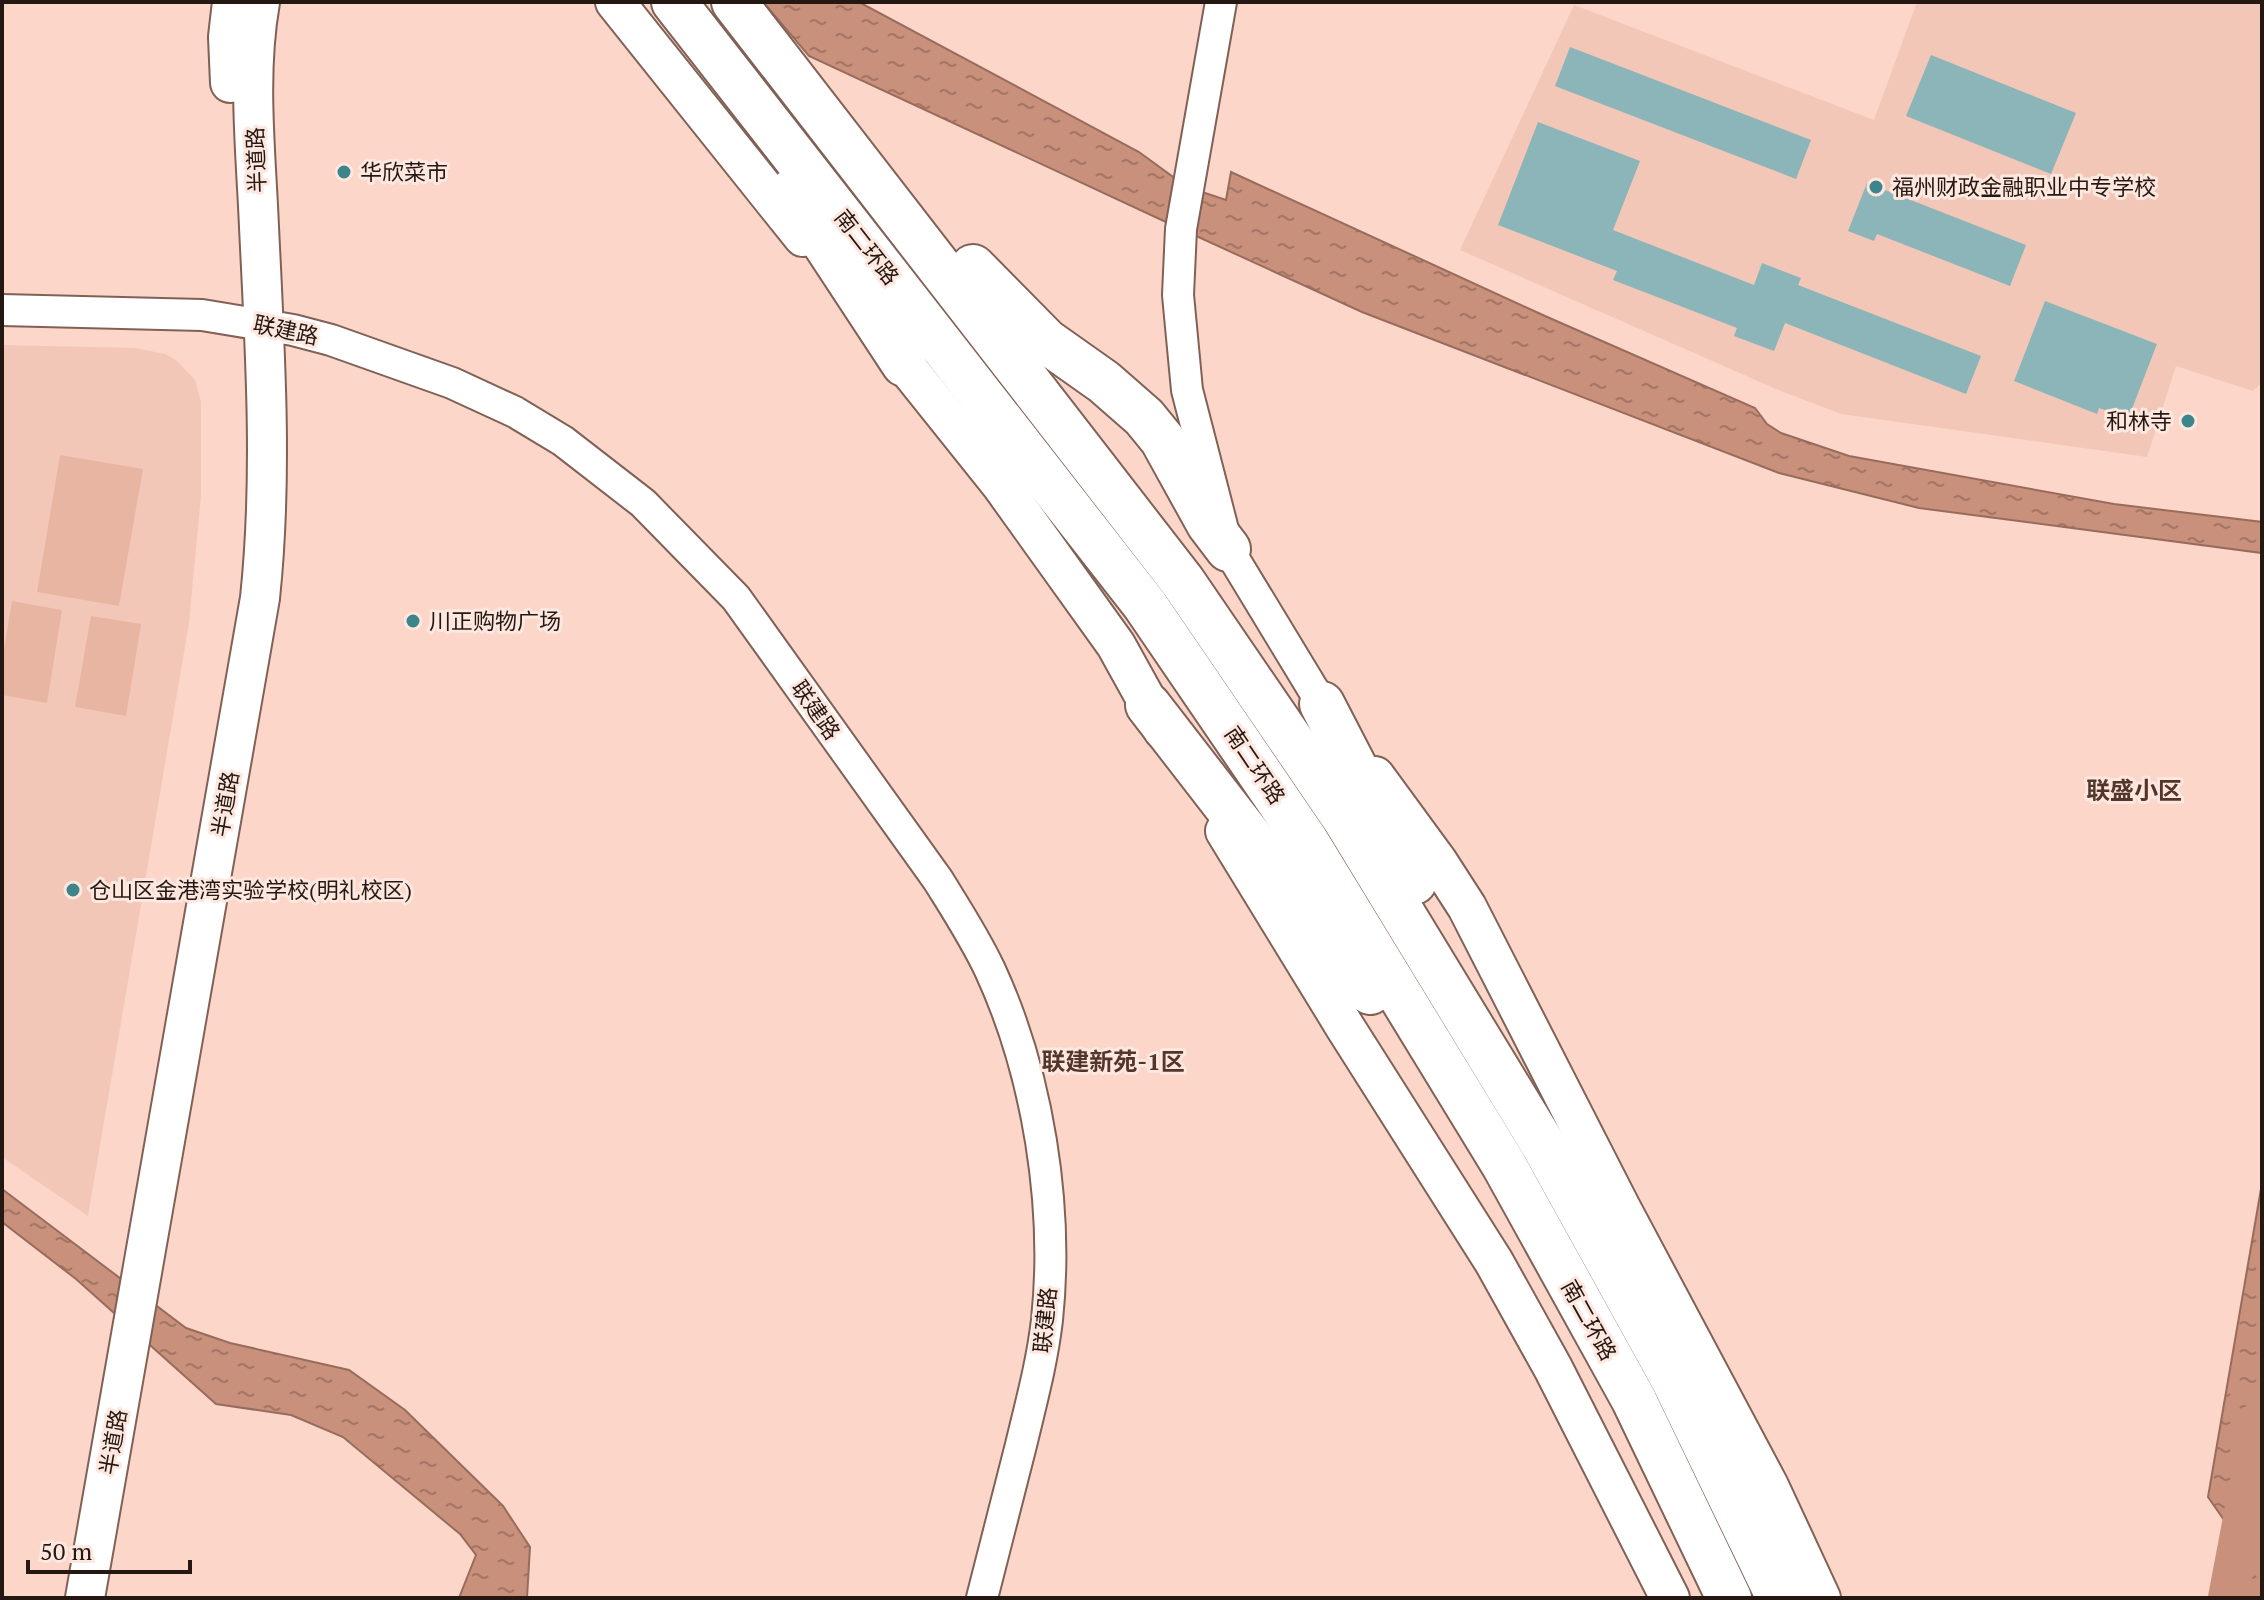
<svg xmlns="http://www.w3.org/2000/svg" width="2264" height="1600" viewBox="0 0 2264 1600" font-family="'PT Serif','Noto Sans SC',serif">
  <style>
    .built { fill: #f3c7b7 }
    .pitch { fill: #e9b5a3 }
    .water { fill: url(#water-ripples); stroke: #986c5c; stroke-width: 2 }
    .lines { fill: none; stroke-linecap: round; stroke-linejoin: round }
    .river { stroke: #c9907c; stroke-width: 40 }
    .building { fill: #8bb5b8 }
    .minor-casing { stroke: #816156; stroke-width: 34 }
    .major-casing { stroke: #816156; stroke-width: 42 }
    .highway-casing { stroke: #816156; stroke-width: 48 }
    .minor { stroke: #fff; stroke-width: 30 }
    .major { stroke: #fff; stroke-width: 38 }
    .highway { stroke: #fff; stroke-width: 44 }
    .poi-dot { fill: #3d858a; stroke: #fde7df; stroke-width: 3 }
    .labels { text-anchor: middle; stroke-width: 6; stroke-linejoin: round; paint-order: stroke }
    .street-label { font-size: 22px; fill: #251813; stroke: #fde7df }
    .poi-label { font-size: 22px; fill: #251813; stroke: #fde7df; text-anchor: start }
    .neighbourhood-label { font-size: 24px; font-weight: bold; fill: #52362b; stroke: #fde7df }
  </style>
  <defs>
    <pattern id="water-ripples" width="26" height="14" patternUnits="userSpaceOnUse" patternTransform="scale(2)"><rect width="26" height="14" fill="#c9907c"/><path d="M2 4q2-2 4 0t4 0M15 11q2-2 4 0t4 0" fill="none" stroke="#a37564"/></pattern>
  </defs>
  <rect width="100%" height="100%" fill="#fbd6c9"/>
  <!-- built -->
  <g class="built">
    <polygon points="1917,2 2262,2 2262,382 2253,391 2176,366 2147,457 1841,414 1776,389 1460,250 1574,5 1874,120"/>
    <polygon points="2,345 135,348 165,354 176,360 195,380 201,402 201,496 189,623 88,1216 2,1157"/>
  </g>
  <!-- pitch -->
  <g class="pitch">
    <polygon points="60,455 143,469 119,606 37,592"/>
    <polygon points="12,601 62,610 47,703 2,695 2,662"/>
    <polygon points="91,616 141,624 126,716 75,707"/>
  </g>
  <!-- water -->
  <g class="water">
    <polygon points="763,2 859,2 1139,152 1187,187 1226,200 1231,172 1545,316 1755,408 1767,424 1781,433 1849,456 2114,504 2262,522 2262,553 1919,508 1779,473 1362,312 1181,229 809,56"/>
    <polygon points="2262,1183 2262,1598 2211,1598 2245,1587 2250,1557 2208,1497"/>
    <polygon points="2,1189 186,1328 230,1343 349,1370 405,1410 503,1506 530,1547 527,1598 459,1598 476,1555 460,1534 343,1437 291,1415 216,1404 76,1279 2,1222"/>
  </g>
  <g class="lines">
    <!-- river -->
    <polyline class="river" points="2228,1598 2262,1418"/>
  </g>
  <!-- building -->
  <g class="building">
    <polygon points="1570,47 1811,140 1796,179 1555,86"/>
    <polygon points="1931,55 2076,113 2051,174 1906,116"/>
    <polygon points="1538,122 1640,161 1613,230 1754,285 1762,263 1801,278 1798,285 1981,356 1966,394 1785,323 1774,351 1734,336 1737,328 1613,280 1617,271 1498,225"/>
    <polygon points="1867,183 2026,245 2010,286 1877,234 1874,241 1848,231"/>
    <polygon points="2045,301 2157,344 2128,419 2099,408 2097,414 2014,381"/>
  </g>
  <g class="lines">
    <defs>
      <g id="minor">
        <polyline points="1221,2 1181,229 1178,295 1187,390 1228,549 1322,704"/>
        <path d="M2,310l200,5 91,15 38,10 121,43 63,29 48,29 80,62 93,95 202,282c18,29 37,58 52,90 48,104 69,236 57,350 -5,43 -16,83 -26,125 -13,51 -26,102 -39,153"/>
      </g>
      <g id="major">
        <polyline points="615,2 803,237"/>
        <polyline points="230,83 228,37 232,2"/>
        <polyline points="886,341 1002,486 1116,645 1163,730"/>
        <polyline points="1375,776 1438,862 1467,907 1621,1208 1769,1486 1821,1598"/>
        <polyline points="1225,831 1345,1027 1494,1262 1553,1368 1670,1598"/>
        <path d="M85,1598l175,-1000c13,-123 5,-247 -1,-371 -3,-74 -12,-151 1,-225"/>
      </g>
      <g id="highway">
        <polyline points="674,2 1145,605 1306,841 1504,1165 1634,1400 1729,1598"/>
        <polyline points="734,2 1183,582 1345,819 1544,1146 1673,1379 1779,1598"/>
        <polyline points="791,192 904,364"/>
        <polyline points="973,267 1046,341 1104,382 1144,417 1162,439 1209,524 1228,549"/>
        <polyline points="1322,704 1414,882"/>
        <polyline points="1148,705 1370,992"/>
      </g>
    </defs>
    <!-- minor casing -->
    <use href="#minor" class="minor-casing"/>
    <!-- major casing -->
    <use href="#major" class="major-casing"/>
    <!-- highway casing -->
    <use href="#highway" class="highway-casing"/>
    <!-- minor -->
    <use href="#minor" class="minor"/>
    <!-- major -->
    <use href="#major" class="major"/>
    <!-- highway -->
    <use href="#highway" class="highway"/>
  </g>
  <!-- markers -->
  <g class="poi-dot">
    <circle cx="344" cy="172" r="8"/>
    <circle cx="1876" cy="187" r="8"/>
    <circle cx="2188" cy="421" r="8"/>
    <circle cx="413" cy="621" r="8"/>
    <circle cx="73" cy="890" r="8"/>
  </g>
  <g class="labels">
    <!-- street labels -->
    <g class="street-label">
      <text transform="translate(256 160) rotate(-92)" y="8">半道路</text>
      <text transform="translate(867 247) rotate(52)" y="8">南二环路</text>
      <text transform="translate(286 330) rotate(12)" y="8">联建路</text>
      <text transform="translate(816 710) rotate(55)" y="8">联建路</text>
      <text transform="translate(1255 765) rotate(56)" y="8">南二环路</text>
      <text transform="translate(225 804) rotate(-80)" y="8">半道路</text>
      <text transform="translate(1045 1320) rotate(-84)" y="8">联建路</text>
      <text transform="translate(1589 1320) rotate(61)" y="8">南二环路</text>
      <text transform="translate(113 1442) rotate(-80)" y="8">半道路</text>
    </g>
    <!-- poi labels -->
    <g class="poi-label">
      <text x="360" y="180">华欣菜市</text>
      <text x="1892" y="195">福州财政金融职业中专学校</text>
      <text x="2172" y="429" text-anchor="end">和林寺</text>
      <text x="429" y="629">川正购物广场</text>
      <text x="89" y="898">仓山区金港湾实验学校(明礼校区)</text>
    </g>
    <!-- neighbourhood labels -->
    <g class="neighbourhood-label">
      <text x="2134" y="799">联盛小区</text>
      <text x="1113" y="1070">联建新苑-1区</text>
    </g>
  </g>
  <!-- border -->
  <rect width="2264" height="1600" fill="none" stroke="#251813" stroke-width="8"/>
  <!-- scale -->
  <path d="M28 1560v12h162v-12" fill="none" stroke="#251813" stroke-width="4"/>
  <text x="40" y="1560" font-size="24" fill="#251813" stroke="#fde7df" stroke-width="6" paint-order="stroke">50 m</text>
</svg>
